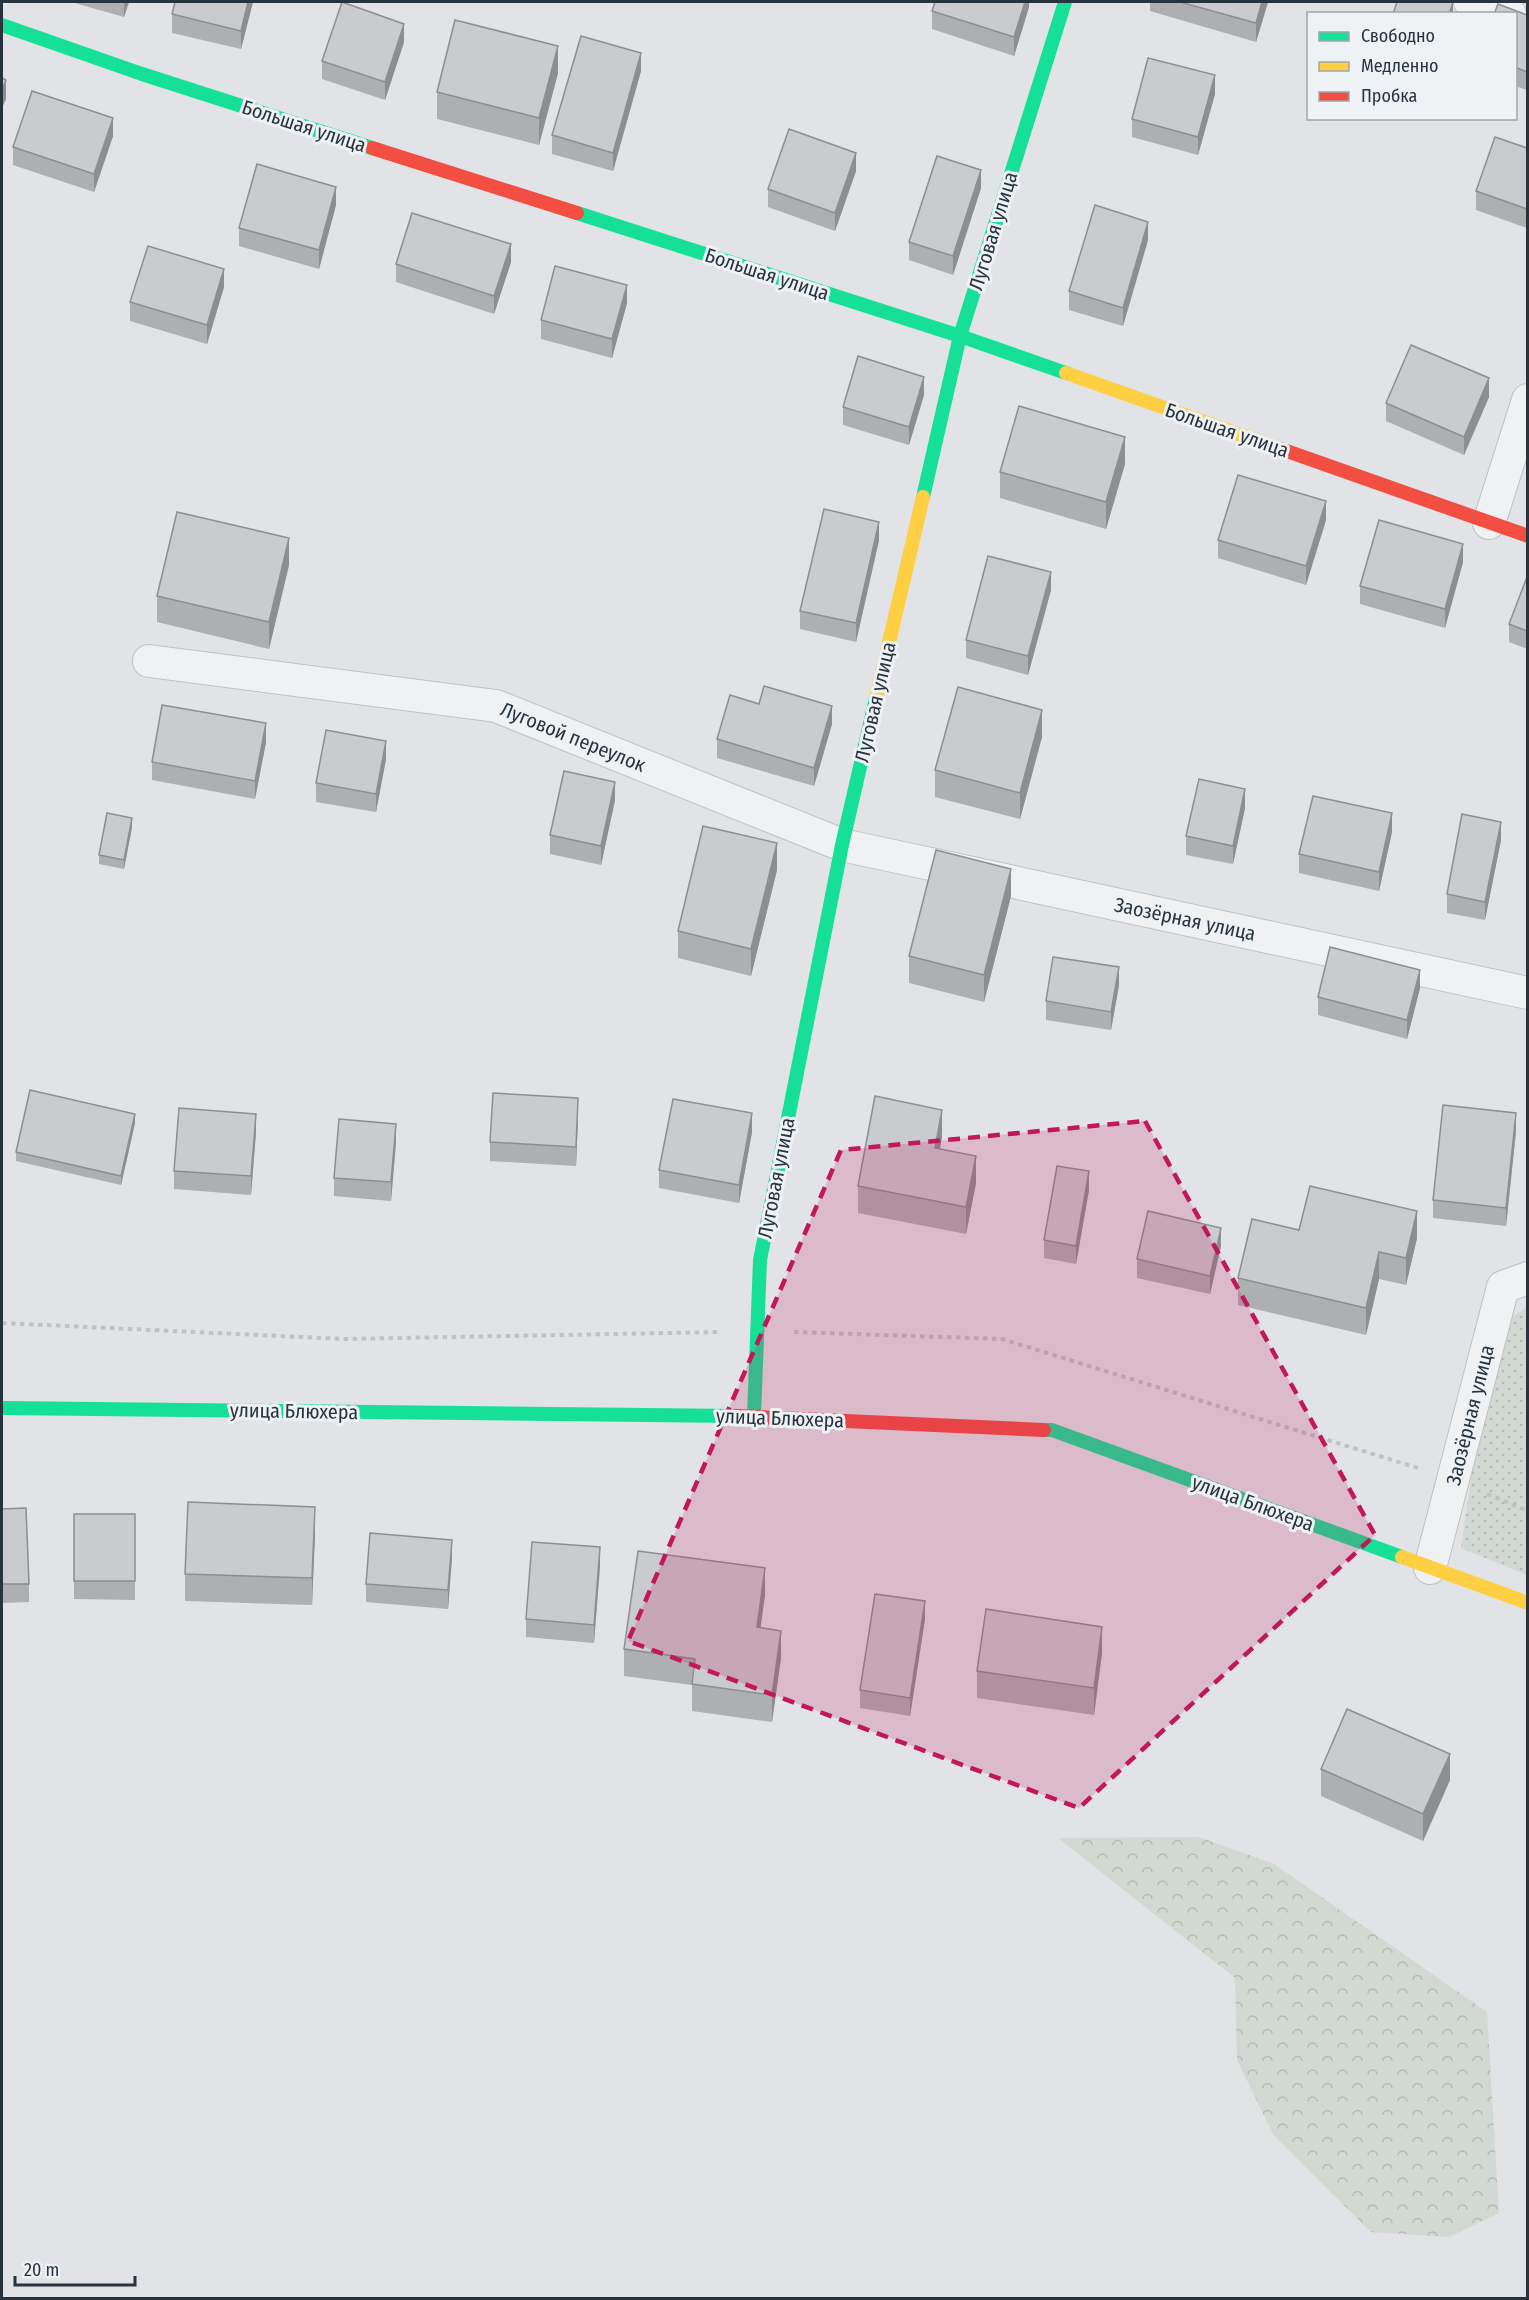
<svg xmlns="http://www.w3.org/2000/svg" width="1529" height="2300" viewBox="0 0 1529 2300" font-family="'Fira Sans Condensed',sans-serif">
  <style>
    .grass { fill: url(#grass-dots) }
    .forest { fill: url(#forest-crowns) }
    .lines { fill: none; stroke-linecap: round; stroke-linejoin: round }
    .street-casing { stroke: #bfc1c4; stroke-width: 34 }
    .path { stroke: #bfc2c4; stroke-width: 4; stroke-dasharray: 4.5 4.5; stroke-linecap: butt }
    .street { stroke: #f0f1f3; stroke-width: 32 }
    .fast { stroke: #16e098; stroke-width: 14 }
    .slow { stroke: #ffcf43; stroke-width: 14 }
    .jam { stroke: #f24e42; stroke-width: 14 }
    .wall { fill: #adafb1 }
    .shaded-wall { fill: #8d8e90 }
    .building { fill: #c9cbce; stroke: #8d8e90; stroke-width: 1.5 }
    .marked { fill: #c2185b; fill-opacity: 0.2; stroke: #c2185b; stroke-width: 4.5; stroke-dasharray: 12 8; stroke-linejoin: round }
    .labels { text-anchor: middle; stroke-width: 6; stroke-linejoin: round; paint-order: stroke }
    .street-label { font-size: 20px; fill: #29333e; stroke: #eef2f5 }
  </style>
  <defs>
    <pattern id="grass-dots" width="8" height="8" patternUnits="userSpaceOnUse" patternTransform="scale(1.5)"><rect width="8" height="8" fill="#d2d9d2"/><path d="M2 2h.1M6 6h.1" fill="none" stroke="#b4bbb5" stroke-width="1.8" stroke-linecap="round"/></pattern>
    <pattern id="forest-crowns" width="20" height="18" patternUnits="userSpaceOnUse" patternTransform="scale(1.5)"><rect width="20" height="18" fill="#d2d9d2"/><path d="M2 6a3 3 0 1 1 6 0M12 15a3 3 0 1 1 6 0" fill="none" stroke="#b4bbb5"/></pattern>
  </defs>
  <rect width="100%" height="100%" fill="#e1e3e6"/>
  <!-- grass -->
  <polygon class="grass" points="1527,1307 1527,1575 1461,1548 1476,1446 1511,1318"/>
  <!-- forest -->
  <polygon class="forest" points="1199,1837 1274,1864 1487,2012 1499,2213 1449,2237 1371,2232 1274,2136 1237,2060 1235,1978 1058,1838"/>
  <g class="lines">
    <defs>
      <g id="street">
        <polyline points="1470,2 1510,14"/>
        <polyline points="1489,523 1528,400"/>
        <polyline points="149,661 496,706 842,845 1528,993"/>
        <polyline points="1430,1568 1503,1287 1528,1278"/>
      </g>
    </defs>
    <!-- street casing -->
    <use href="#street" class="street-casing"/>
    <!-- path -->
    <g class="path">
      <polyline points="2,1323 344,1339 720,1332"/>
      <polyline points="794,1332 1002,1339 1418,1468"/>
      <polyline points="1487,1494 1528,1511"/>
    </g>
    <!-- street -->
    <use href="#street" class="street"/>
    <!-- fast -->
    <g class="fast">
      <polyline points="2,25 142,74 372,148"/>
      <polyline points="577,213 960,336 1066,373"/>
      <polyline points="923,497 960,336 1065,2"/>
      <polyline points="2,1408 737,1416"/>
      <polyline points="754,1416 760,1260 842,845 876,698"/>
      <polyline points="1044,1430 1052,1430 1402,1557"/>
    </g>
    <!-- slow -->
    <g class="slow">
      <polyline points="1066,373 1281,449"/>
      <polyline points="876,698 923,497"/>
      <polyline points="1402,1557 1528,1603"/>
    </g>
    <!-- jam -->
    <g class="jam">
      <polyline points="372,148 577,213"/>
      <polyline points="1281,449 1528,536"/>
      <polyline points="737,1416 1044,1430"/>
    </g>
  </g>
  <!-- wall -->
  <g class="wall">
    <polygon points="71,2 129,2 124,17"/>
    <polygon points="253,2 241,49 172,33 172,14"/>
    <polygon points="1029,2 1029,7 1014,56 932,29 932,11"/>
    <polygon points="1150,2 1268,2 1256,42 1150,11"/>
    <polygon points="1515,14 1527,15 1527,90 1515,86"/>
    <polygon points="404,42 385,100 322,79 322,61"/>
    <polygon points="641,71 613,171 552,154 552,135"/>
    <polygon points="558,73 539,145 437,119 437,92"/>
    <polygon points="1215,94 1198,155 1132,137 1132,119"/>
    <polygon points="113,136 94,192 13,165 13,147"/>
    <polygon points="1527,148 1527,228 1476,210 1476,191"/>
    <polygon points="856,171 835,231 768,207 768,189"/>
    <polygon points="981,188 953,275 909,260 909,242"/>
    <polygon points="336,205 319,269 239,246 239,228"/>
    <polygon points="1148,240 1123,326 1069,310 1069,291"/>
    <polygon points="511,262 494,314 396,282 396,264"/>
    <polygon points="224,287 207,344 130,321 130,302"/>
    <polygon points="627,303 612,358 541,339 541,320"/>
    <polygon points="924,395 909,445 843,425 843,407"/>
    <polygon points="1489,397 1464,455 1386,421 1386,403"/>
    <polygon points="1125,464 1106,529 1000,498 1000,472"/>
    <polygon points="1326,520 1306,585 1218,558 1218,540"/>
    <polygon points="879,540 856,642 800,629 800,611"/>
    <polygon points="1463,562 1445,628 1360,604 1360,586"/>
    <polygon points="289,565 269,649 157,622 157,596"/>
    <polygon points="1527,577 1527,649 1509,642 1509,624"/>
    <polygon points="1051,590 1028,675 966,658 966,640"/>
    <polygon points="759,704 832,724 814,786 717,758 717,739"/>
    <polygon points="1042,737 1020,819 935,797 935,770"/>
    <polygon points="266,742 255,799 152,780 152,762"/>
    <polygon points="386,759 376,812 316,802 316,783"/>
    <polygon points="615,800 601,865 550,854 550,835"/>
    <polygon points="1245,808 1233,864 1186,855 1186,836"/>
    <polygon points="132,827 124,869 99,864 99,855"/>
    <polygon points="1392,832 1379,891 1299,873 1299,854"/>
    <polygon points="1501,840 1485,920 1447,913 1447,894"/>
    <polygon points="777,870 751,976 678,958 678,931"/>
    <polygon points="1011,896 984,1002 909,983 909,956"/>
    <polygon points="1119,985 1111,1030 1046,1020 1046,1001"/>
    <polygon points="1420,988 1407,1039 1318,1015 1318,997"/>
    <polygon points="578,1116 576,1166 490,1161 490,1142"/>
    <polygon points="135,1123 121,1185 16,1161 16,1152"/>
    <polygon points="1516,1131 1506,1226 1433,1218 1433,1200"/>
    <polygon points="256,1132 251,1195 174,1189 174,1171"/>
    <polygon points="752,1132 739,1203 659,1188 659,1170"/>
    <polygon points="942,1137 940,1149 976,1183 966,1234 858,1213 858,1186"/>
    <polygon points="396,1142 391,1201 334,1196 334,1178"/>
    <polygon points="1089,1190 1076,1264 1044,1258 1044,1240"/>
    <polygon points="1299,1230 1417,1238 1406,1285 1379,1279 1366,1335 1238,1305 1238,1278"/>
    <polygon points="1221,1246 1210,1294 1137,1278 1137,1259"/>
    <polygon points="2,1509 29,1584 29,1602 2,1603"/>
    <polygon points="74,1514 135,1514 135,1600 74,1599"/>
    <polygon points="315,1534 312,1605 185,1601 185,1574"/>
    <polygon points="452,1558 448,1609 366,1602 366,1584"/>
    <polygon points="600,1566 594,1643 526,1637 526,1619"/>
    <polygon points="765,1595 760,1628 781,1658 772,1722 692,1711 692,1685 624,1676 624,1649"/>
    <polygon points="925,1619 910,1716 860,1708 860,1690"/>
    <polygon points="1102,1653 1094,1715 977,1698 977,1671"/>
    <polygon points="1321,1769 1450,1780 1423,1841 1321,1796"/>
  </g>
  <!-- shaded-wall -->
  <g class="shaded-wall">
    <polygon points="124,2 129,2 124,17"/>
    <polygon points="248,2 253,2 241,49 241,31"/>
    <polygon points="1025,2 1029,2 1029,7 1014,56 1014,37"/>
    <polygon points="1262,2 1268,2 1256,42 1256,23"/>
    <polygon points="1453,2 1453,14 1449,14"/>
    <polygon points="404,24 404,42 385,100 385,82"/>
    <polygon points="558,46 558,73 539,145 539,118"/>
    <polygon points="641,53 641,71 613,171 613,153"/>
    <polygon points="1215,75 1215,94 1198,155 1198,137"/>
    <polygon points="6,80 6,99 2,108 2,90"/>
    <polygon points="113,118 113,136 94,192 94,174"/>
    <polygon points="856,153 856,171 835,231 835,213"/>
    <polygon points="981,170 981,188 953,275 953,256"/>
    <polygon points="336,187 336,205 319,269 319,250"/>
    <polygon points="1148,222 1148,240 1123,326 1123,308"/>
    <polygon points="511,244 511,262 494,314 494,296"/>
    <polygon points="224,269 224,287 207,344 207,325"/>
    <polygon points="627,285 627,303 612,358 612,339"/>
    <polygon points="924,377 924,395 909,445 909,427"/>
    <polygon points="1489,378 1489,397 1464,455 1464,437"/>
    <polygon points="1125,437 1125,464 1106,529 1106,502"/>
    <polygon points="1326,501 1326,520 1306,585 1306,566"/>
    <polygon points="879,522 879,540 856,642 856,623"/>
    <polygon points="289,538 289,565 269,649 269,622"/>
    <polygon points="1463,544 1463,562 1445,628 1445,609"/>
    <polygon points="1051,572 1051,590 1028,675 1028,656"/>
    <polygon points="832,706 832,724 814,786 814,768"/>
    <polygon points="1042,710 1042,737 1020,819 1020,793"/>
    <polygon points="266,723 266,742 255,799 255,781"/>
    <polygon points="386,741 386,759 376,812 376,794"/>
    <polygon points="615,782 615,800 601,865 601,846"/>
    <polygon points="1245,789 1245,808 1233,864 1233,846"/>
    <polygon points="1392,813 1392,832 1379,891 1379,872"/>
    <polygon points="132,818 132,827 124,869 124,860"/>
    <polygon points="1501,822 1501,840 1485,920 1485,902"/>
    <polygon points="777,843 777,870 751,976 751,949"/>
    <polygon points="1011,869 1011,896 984,1002 984,975"/>
    <polygon points="1119,967 1119,985 1111,1030 1111,1012"/>
    <polygon points="1420,970 1420,988 1407,1039 1407,1020"/>
    <polygon points="578,1098 578,1116 576,1166 576,1147"/>
    <polygon points="942,1110 942,1137 935,1175 935,1148"/>
    <polygon points="752,1113 752,1132 739,1203 739,1185"/>
    <polygon points="1516,1113 1516,1131 1506,1226 1506,1208"/>
    <polygon points="135,1114 135,1123 121,1185 121,1176"/>
    <polygon points="256,1114 256,1132 251,1195 251,1176"/>
    <polygon points="396,1124 396,1142 391,1201 391,1182"/>
    <polygon points="976,1156 976,1183 966,1234 966,1207"/>
    <polygon points="1089,1171 1089,1190 1076,1264 1076,1246"/>
    <polygon points="1417,1211 1417,1238 1406,1285 1406,1258"/>
    <polygon points="1221,1228 1221,1246 1210,1294 1210,1276"/>
    <polygon points="1379,1252 1379,1279 1366,1335 1366,1308"/>
    <polygon points="315,1507 315,1534 312,1605 312,1578"/>
    <polygon points="452,1540 452,1558 448,1609 448,1590"/>
    <polygon points="600,1547 600,1566 594,1643 594,1625"/>
    <polygon points="765,1568 765,1595 757,1654 757,1627"/>
    <polygon points="925,1601 925,1619 910,1716 910,1698"/>
    <polygon points="1102,1627 1102,1653 1094,1715 1094,1688"/>
    <polygon points="781,1631 781,1658 772,1722 772,1695"/>
    <polygon points="1450,1754 1450,1780 1423,1841 1423,1814"/>
  </g>
  <!-- building -->
  <g class="building">
    <polygon points="175,2 248,2 241,31 172,14"/>
    <polygon points="342,2 404,24 385,82 322,61"/>
    <polygon points="935,2 1025,2 1014,37 932,11"/>
    <polygon points="1180,2 1262,2 1256,23"/>
    <polygon points="1397,2 1453,2 1449,14 1393,14"/>
    <polygon points="1498,4 1527,15 1527,72 1515,67 1515,14 1494,14"/>
    <polygon points="455,20 558,46 539,118 437,92"/>
    <polygon points="581,36 641,53 613,153 552,135"/>
    <polygon points="1148,58 1215,75 1198,137 1132,119"/>
    <polygon points="2,78 6,80 2,90"/>
    <polygon points="32,91 113,118 94,174 13,147"/>
    <polygon points="789,129 856,153 835,213 768,189"/>
    <polygon points="1495,137 1527,148 1527,209 1476,191"/>
    <polygon points="937,156 981,170 953,256 909,242"/>
    <polygon points="257,164 336,187 319,250 239,228"/>
    <polygon points="1095,205 1148,222 1123,308 1069,291"/>
    <polygon points="412,213 511,244 494,296 396,264"/>
    <polygon points="148,246 224,269 207,325 130,302"/>
    <polygon points="555,266 627,285 612,339 541,320"/>
    <polygon points="1411,345 1489,378 1464,437 1386,403"/>
    <polygon points="858,356 924,377 909,427 843,407"/>
    <polygon points="1019,406 1125,437 1106,502 1000,472"/>
    <polygon points="1238,475 1326,501 1306,566 1218,540"/>
    <polygon points="824,509 879,522 856,623 800,611"/>
    <polygon points="177,512 289,538 269,622 157,596"/>
    <polygon points="1379,520 1463,544 1445,609 1360,586"/>
    <polygon points="988,556 1051,572 1028,656 966,640"/>
    <polygon points="1527,577 1527,631 1509,624"/>
    <polygon points="764,686 832,706 814,768 717,739 730,695 759,704"/>
    <polygon points="958,687 1042,710 1020,793 935,770"/>
    <polygon points="162,705 266,723 255,781 152,762"/>
    <polygon points="326,730 386,741 376,794 316,783"/>
    <polygon points="564,771 615,782 601,846 550,835"/>
    <polygon points="1199,779 1245,789 1233,846 1186,836"/>
    <polygon points="1313,796 1392,813 1379,872 1299,854"/>
    <polygon points="107,813 132,818 124,860 99,855"/>
    <polygon points="1462,814 1501,822 1485,902 1447,894"/>
    <polygon points="703,826 777,843 751,949 678,931"/>
    <polygon points="936,850 1011,869 984,975 909,956"/>
    <polygon points="1330,947 1420,970 1407,1020 1318,997"/>
    <polygon points="1053,957 1119,967 1111,1012 1046,1001"/>
    <polygon points="30,1090 135,1114 121,1176 16,1152"/>
    <polygon points="493,1093 578,1098 576,1147 490,1142"/>
    <polygon points="875,1096 942,1110 935,1148 976,1156 966,1207 858,1186"/>
    <polygon points="673,1099 752,1113 739,1185 659,1170"/>
    <polygon points="1443,1105 1516,1113 1506,1208 1433,1200"/>
    <polygon points="179,1108 256,1114 251,1176 174,1171"/>
    <polygon points="339,1119 396,1124 391,1182 334,1178"/>
    <polygon points="1057,1166 1089,1171 1076,1246 1044,1240"/>
    <polygon points="1310,1186 1417,1211 1406,1258 1379,1252 1366,1308 1238,1278 1252,1219 1299,1230"/>
    <polygon points="1148,1211 1221,1228 1210,1276 1137,1259"/>
    <polygon points="188,1502 315,1507 312,1578 185,1574"/>
    <polygon points="26,1508 29,1584 2,1584 2,1509"/>
    <rect x="74" y="1514" width="61" height="67"/>
    <polygon points="370,1533 452,1540 448,1590 366,1584"/>
    <polygon points="532,1542 600,1547 594,1625 526,1619"/>
    <polygon points="638,1551 765,1568 757,1627 781,1631 772,1695 692,1684 695,1659 624,1649"/>
    <polygon points="875,1594 925,1601 910,1698 860,1690"/>
    <polygon points="986,1609 1102,1627 1094,1688 977,1671"/>
    <polygon points="1347,1709 1450,1754 1423,1814 1321,1769"/>
  </g>
  <!-- marked area -->
  <path class="marked" d="M1145,1121l230,414 -296,273 -451,-167 213,-491z"/>
  <g class="labels">
    <!-- street labels -->
    <g class="street-label">
      <text transform="translate(304 126) rotate(18)" y="7">Большая улица</text>
      <text transform="translate(993 231) rotate(-73)" y="7">Луговая улица</text>
      <text transform="translate(767 274) rotate(18)" y="7">Большая улица</text>
      <text transform="translate(1227 430) rotate(19)" y="7">Большая улица</text>
      <text transform="translate(875 702) rotate(-77)" y="7">Луговая улица</text>
      <text transform="translate(573 737) rotate(22)" y="7">Луговой переулок</text>
      <text transform="translate(1185 919) rotate(12)" y="7">Заозёрная улица</text>
      <text transform="translate(776 1178) rotate(-79)" y="7">Луговая улица</text>
      <text transform="translate(294 1411) rotate(1)" y="7">улица Блюхера</text>
      <text transform="translate(1470 1415) rotate(-76)" y="7">Заозёрная улица</text>
      <text transform="translate(780 1418) rotate(2)" y="7">улица Блюхера</text>
      <text transform="translate(1253 1503) rotate(20)" y="7">улица Блюхера</text>
    </g>
  </g>
  <!-- border -->
  <rect width="1529" height="2300" fill="none" stroke="#29333e" stroke-width="6"/>
  <!-- legend -->
  <rect x="1307" y="12" width="210" height="108" fill="#eef2f5" stroke="#9fa6ac" stroke-width="1.5"/>
  <rect x="1319" y="32" width="30" height="9" fill="#16e098" stroke="#9fa6ac" stroke-width="1.5"/>
  <text x="1361" y="42" font-size="18" fill="#29333e">Свободно</text>
  <rect x="1319" y="62" width="30" height="9" fill="#ffcf43" stroke="#9fa6ac" stroke-width="1.5"/>
  <text x="1361" y="72" font-size="18" fill="#29333e">Медленно</text>
  <rect x="1319" y="92" width="30" height="9" fill="#f24e42" stroke="#9fa6ac" stroke-width="1.5"/>
  <text x="1361" y="102" font-size="18" fill="#29333e">Пробка</text>
  <!-- scale -->
  <path d="M15 2276v9h120v-9" fill="none" stroke="#29333e" stroke-width="3"/>
  <text x="24" y="2276" font-size="18" fill="#29333e" stroke="#eef2f5" stroke-width="4.5" paint-order="stroke">20 m</text>
</svg>
